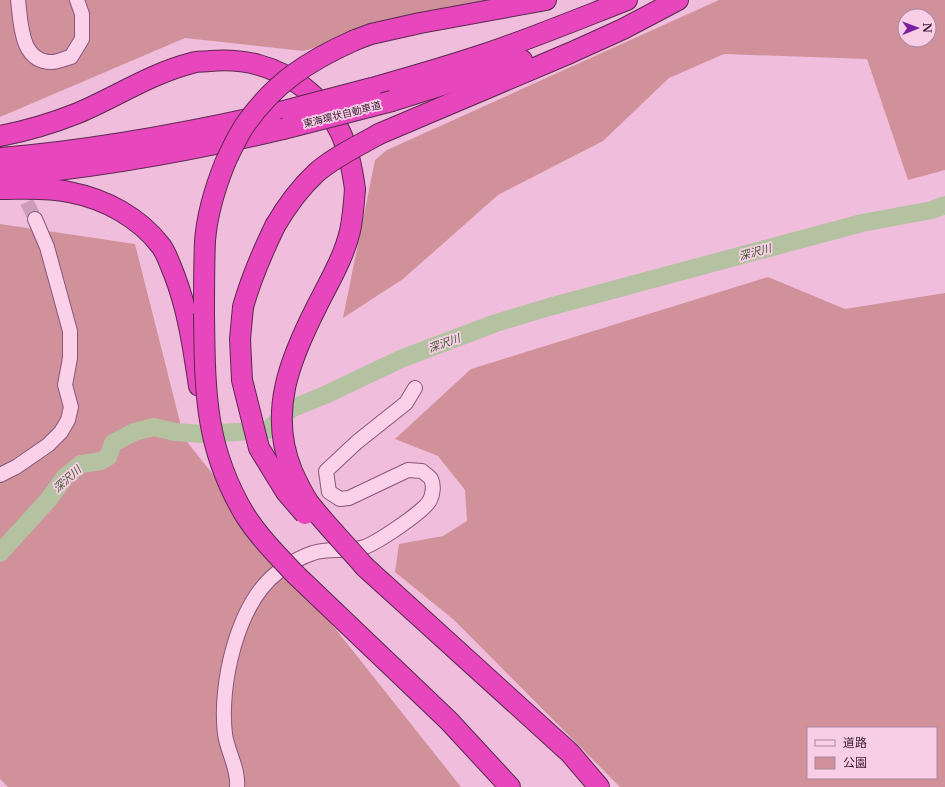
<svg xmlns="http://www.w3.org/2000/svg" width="945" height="787" viewBox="0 0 945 787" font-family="'Libre Baskerville','Noto Sans JP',serif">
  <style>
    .green { fill: #d0919b; fill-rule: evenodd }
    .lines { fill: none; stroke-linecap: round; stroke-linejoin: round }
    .river { stroke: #b4c2a1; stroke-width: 18 }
    .minor-tunnel { stroke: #cc9dba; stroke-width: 14; stroke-dasharray: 14 7; stroke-linecap: butt }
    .minor-casing { stroke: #8a557d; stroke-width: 16 }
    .highway-casing { stroke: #572a4f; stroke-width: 22 }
    .minor { stroke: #fbd1ea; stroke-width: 14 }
    .highway { stroke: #e846bc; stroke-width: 20 }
    .highway-bridge-casing { stroke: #572a4f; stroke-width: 22; stroke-linecap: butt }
    .highway-bridge { stroke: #e846bc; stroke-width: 20 }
    .labels { text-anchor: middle; stroke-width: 3.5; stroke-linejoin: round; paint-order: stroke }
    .street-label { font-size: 10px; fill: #381b33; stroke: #f8cee6 }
    .water-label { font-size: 11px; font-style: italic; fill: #3a5929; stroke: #f8cee6 }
  </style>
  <rect width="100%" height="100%" fill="#f1bddc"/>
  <!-- green -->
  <g class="green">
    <polygon points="0,0 498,0 303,51 185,38 0,117"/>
    <path d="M719,0h226v170l-37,10 -41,-121 -143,-5 -55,24 -66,63 -105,54 -95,84 -60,39 32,-158 12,-10zM905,16h24v24h-24z"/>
    <polygon points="0,224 135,244 184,438 461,787 8,787 0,779"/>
    <path d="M768,277l77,32 100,-16v494h-325l-166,-167 -59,-48 4,-28 44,-8 24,-15 -2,-31 -27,-34 -43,-17 76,-70zM808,728h128v50h-128z"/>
  </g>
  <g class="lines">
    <!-- river -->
    <polyline class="river" points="0,553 49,499 64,478 81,464 101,461 108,457 113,443 134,432 154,427 175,432 204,434 268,430 291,409 325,395 403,358 496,323 549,307 862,223 932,210 945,205"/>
    <!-- minor-tunnel -->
    <polyline class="minor-tunnel" points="0,145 35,219"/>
    <defs>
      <g id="minor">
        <path d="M18,0c3,23 2,62 34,62 6,0 13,-4 19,-5l11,-18v-25l-5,-14"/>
        <polyline points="0,475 16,467 48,445 61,432 68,420 71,407 65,385 70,358 70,331 47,247 35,219"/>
        <path d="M237,787c2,-18 -10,-36 -12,-53 -6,-49 12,-131 53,-162 11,-8 22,-15 35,-19 15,-5 32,-1 48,-5 12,-2 64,-37 69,-48 3,-6 4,-15 1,-21 -2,-3 -7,-6 -9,-8l-14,-1 -59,28 -9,1 -11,-7 -3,-21 31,-29 49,-39 9,-15"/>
      </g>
      <g id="highway">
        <polyline points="355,40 371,34 420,23 546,0"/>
        <path d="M372,88c39,-11 77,-22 116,-35 47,-16 93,-35 139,-53"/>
        <polyline points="392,101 522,60"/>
        <polyline points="379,134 570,53 623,29 678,0"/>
        <path d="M0,136c26,-5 53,-13 78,-23 38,-16 74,-40 114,-50 5,-2 12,-1 18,-2 33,-3 66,5 93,26 36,28 46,58 52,102"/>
        <path d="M0,158c97,-8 193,-26 288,-48"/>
        <path d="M0,176c95,-8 190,-25 283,-47"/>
        <path d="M0,189c23,0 47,-2 69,3 36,7 70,25 92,54 6,8 9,19 13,28 14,36 19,73 25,112"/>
        <path d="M243,307c8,-29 19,-54 32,-81"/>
        <path d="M204,313c0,-24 0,-48 1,-72 2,-27 10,-53 20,-78"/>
        <polyline points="365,567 570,753 599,787"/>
        <polyline points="296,575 449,721 510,787"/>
      </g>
    </defs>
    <!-- minor casing -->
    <use href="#minor" class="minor-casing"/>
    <!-- highway casing -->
    <use href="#highway" class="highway-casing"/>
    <!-- minor -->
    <use href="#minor" class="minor"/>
    <!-- highway -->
    <use href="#highway" class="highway"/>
    <defs>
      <g id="highway-bridge">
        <polyline points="288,110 372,88"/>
        <polyline points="283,129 392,101"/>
        <path d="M225,163c6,-13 12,-26 20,-38 29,-42 63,-64 110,-85"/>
        <path d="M355,189c-1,14 -2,28 -5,42 -6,26 -21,51 -33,75 -27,53 -49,106 -25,165 5,11 10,22 17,32 17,22 38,43 56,64"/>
        <path d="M275,226c11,-19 25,-38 41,-53 18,-16 42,-27 63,-39"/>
        <polyline points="243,307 240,339 242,380 259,448 286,492 305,514"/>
        <path d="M204,313c1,76 0,134 41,202 14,22 33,41 51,60"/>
      </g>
    </defs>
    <!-- highway-bridge casing -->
    <use href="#highway-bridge" class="highway-bridge-casing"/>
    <!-- highway-bridge -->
    <use href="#highway-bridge" class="highway-bridge"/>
  </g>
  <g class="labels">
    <!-- street labels -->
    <g class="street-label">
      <text transform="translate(342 114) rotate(-14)" y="4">東海環状自動車道</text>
    </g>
    <!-- water labels -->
    <g class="water-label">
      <text transform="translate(755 252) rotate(-15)" y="4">深沢川</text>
      <text transform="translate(444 343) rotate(-20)" y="4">深沢川</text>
      <text transform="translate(67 479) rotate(-42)" y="4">深沢川</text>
    </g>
  </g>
  <!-- legend -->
  <rect x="807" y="727" width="130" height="52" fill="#f8cee6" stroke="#ab869e"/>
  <rect x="815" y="740" width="20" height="6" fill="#fbd1ea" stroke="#ab869e"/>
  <text x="843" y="747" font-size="12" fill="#381b33">道路</text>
  <rect x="815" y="757" width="20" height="12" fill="#d0919b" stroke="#ab869e"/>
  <text x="843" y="767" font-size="12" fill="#381b33">公園</text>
  <!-- north arrow -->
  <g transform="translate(917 28) rotate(89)"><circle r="19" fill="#f8cee6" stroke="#ab869e"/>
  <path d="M0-3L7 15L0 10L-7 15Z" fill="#79219e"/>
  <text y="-6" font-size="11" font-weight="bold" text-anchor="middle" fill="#381b33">N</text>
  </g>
</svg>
